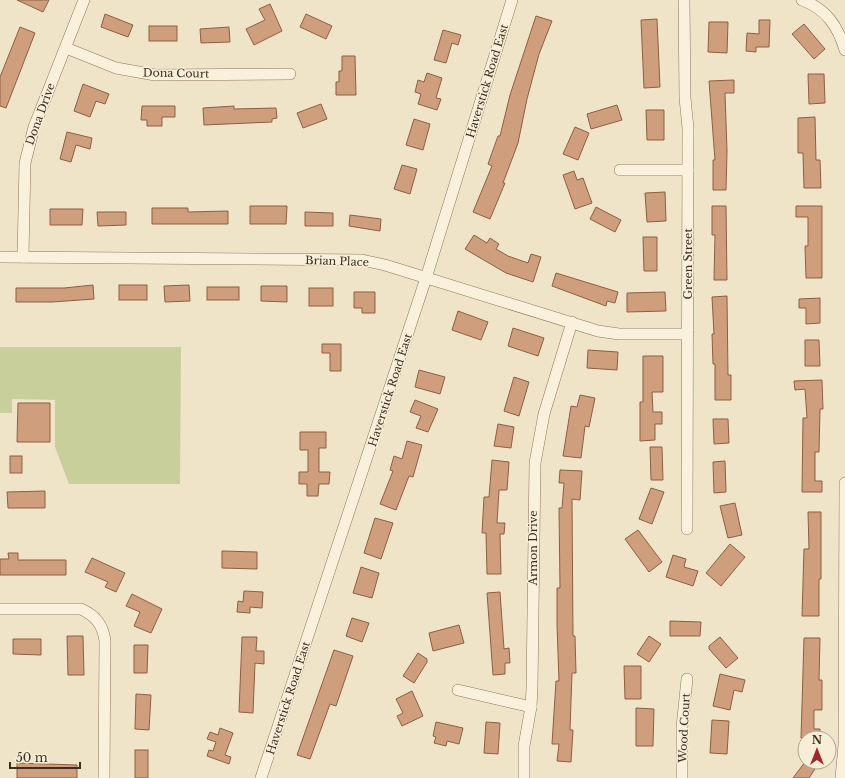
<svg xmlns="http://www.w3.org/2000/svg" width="845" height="778" viewBox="0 0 845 778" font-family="'Libre Baskerville',serif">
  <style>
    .green { fill: #c9cf9b }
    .building { fill: #cf9f7d; stroke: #8d5f41 }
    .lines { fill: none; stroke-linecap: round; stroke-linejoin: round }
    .minor-casing { stroke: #8d765c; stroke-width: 12 }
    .minor { stroke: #faf1dc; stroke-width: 11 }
    .labels { text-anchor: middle; stroke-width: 3; stroke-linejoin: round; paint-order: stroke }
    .street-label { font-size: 11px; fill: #3d2e20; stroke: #f7eed8 }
  </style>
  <rect width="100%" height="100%" fill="#f0e4c8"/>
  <!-- green -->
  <polygon class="green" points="0,347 181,347 180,484 69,484 55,447 55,400 12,399 12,413 0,413"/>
  <!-- building -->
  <g class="building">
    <polygon points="17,0 49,0 43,12"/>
    <polygon points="270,4 282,31 254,45 246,29 265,20 259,9"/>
    <polygon points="105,14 133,25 128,37 101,27"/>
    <polygon points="306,14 332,26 326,39 300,27"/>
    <polygon points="536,16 552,21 539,54 527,99 518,143 503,183 505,183 490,219 473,212 492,166 488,164 498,136 500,136 510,95"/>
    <polygon points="657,19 660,87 644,88 641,20"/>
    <polygon points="759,20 770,20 769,47 756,47 756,52 746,51 747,33 759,34"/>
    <polygon points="709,22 728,22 727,53 708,52"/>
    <polygon points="804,24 825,49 814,59 792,34"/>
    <rect x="149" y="26" width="28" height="15"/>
    <polygon points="20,27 35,33 6,108 0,106 0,77"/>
    <polygon points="229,27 230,42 201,43 200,29"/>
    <polygon points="443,30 461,35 458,45 452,43 446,63 434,60"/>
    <polygon points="342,56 355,56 356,95 336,95 336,82 339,82 339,71 342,71"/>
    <polygon points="427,73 442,78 436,98 441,99 437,110 418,104 421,94 415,92 418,80 424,82"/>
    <polygon points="808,74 824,74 825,103 809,104"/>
    <polygon points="734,80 734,93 725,93 727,151 726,190 713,190 713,160 715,160 709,81"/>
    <polygon points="83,84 109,94 105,104 96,101 90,117 74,111"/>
    <polygon points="321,104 327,119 303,128 297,113"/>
    <polygon points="617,105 622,120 591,129 587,114"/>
    <polygon points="142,106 175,106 175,117 162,117 162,126 147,126 147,120 141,120"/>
    <polygon points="234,106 234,109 276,108 277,118 272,119 272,122 204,125 203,108"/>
    <polygon points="646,110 664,110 664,140 647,140"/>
    <polygon points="815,117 816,160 820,160 821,188 804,188 803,153 798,153 798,118"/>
    <polygon points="414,119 430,124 423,150 406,145"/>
    <polygon points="575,127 589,133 578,160 563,154"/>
    <polygon points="67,132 92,138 90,149 76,145 71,162 60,159"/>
    <polygon points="402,165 417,169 410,194 394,189"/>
    <polygon points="574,171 577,180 583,178 592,203 575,209 563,175"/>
    <polygon points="665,192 666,221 647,222 645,193"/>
    <polygon points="250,206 287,206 286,224 250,224"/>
    <polygon points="712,206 726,206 727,280 714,280 715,235 712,235"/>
    <polygon points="796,206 822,206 822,278 806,278 805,246 808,246 808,217 796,217"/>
    <polygon points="596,207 621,220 615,232 590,219"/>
    <polygon points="152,208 188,208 188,212 228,211 228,224 152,224"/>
    <polygon points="50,209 83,209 82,225 50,225"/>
    <polygon points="97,212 126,212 126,225 98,226"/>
    <polygon points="305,212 333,213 333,226 305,226"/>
    <polygon points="350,215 381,219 380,231 349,226"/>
    <polygon points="474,235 487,243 490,238 499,244 496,249 508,256 528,263 531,254 541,257 533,282 506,273 465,249"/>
    <polygon points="643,237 657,237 657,271 644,271"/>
    <polygon points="556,273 618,292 615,303 607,301 606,306 552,286"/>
    <polygon points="93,285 94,299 52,302 16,302 16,288 64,288"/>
    <rect x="119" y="285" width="28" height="15"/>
    <polygon points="189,285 190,301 165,302 164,286"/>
    <polygon points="261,286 287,286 287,302 261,301"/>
    <rect x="207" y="287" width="32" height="13"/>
    <rect x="309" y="288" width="24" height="18"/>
    <polygon points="354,292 375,292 375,313 362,313 362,308 354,308"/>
    <polygon points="665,292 666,311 627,312 627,293"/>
    <polygon points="727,296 728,375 731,375 731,400 715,400 715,364 713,364 712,334 714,334 712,297"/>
    <polygon points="820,298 820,323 806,324 806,308 799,308 799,299"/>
    <polygon points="458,311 488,322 481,340 452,330"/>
    <polygon points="513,328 544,338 538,356 508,346"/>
    <polygon points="805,340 819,340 820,366 805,366"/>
    <polygon points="322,344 341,344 341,371 330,371 330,353 322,353"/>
    <polygon points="588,350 618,352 617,370 587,368"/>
    <polygon points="643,356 663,356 663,392 652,392 653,412 662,412 662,424 655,424 655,440 640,441 640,402 643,402"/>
    <polygon points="419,370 445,377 440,394 415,387"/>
    <polygon points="514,377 529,382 519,416 504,411"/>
    <polygon points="822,380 823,409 820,409 819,452 815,452 815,481 822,481 822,492 802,492 803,418 807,418 805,389 795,390 794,381"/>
    <polygon points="580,395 595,398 589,427 585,426 581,458 563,456 571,406 577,407"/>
    <polygon points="415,400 438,409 428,432 416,428 421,416 410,412"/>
    <polygon points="18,403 50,403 50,442 17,442"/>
    <polygon points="713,419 728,419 729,443 714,444"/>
    <polygon points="498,424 514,427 511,448 494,446"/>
    <polygon points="300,432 326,432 326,448 319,448 319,472 330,472 329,484 319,484 318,496 307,496 307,484 299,484 299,472 308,472 308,450 300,450"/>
    <polygon points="407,441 422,445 413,477 409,476 396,510 380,504 393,471 390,470 394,456 402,459"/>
    <polygon points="650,447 662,447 663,480 651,480"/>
    <rect x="10" y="456" width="12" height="17"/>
    <polygon points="492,460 509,462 507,490 499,490 497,523 505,523 504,534 500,534 501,574 487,574 486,533 482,533 484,497 489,497"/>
    <polygon points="725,461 726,492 714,493 713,462"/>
    <polygon points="560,470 582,471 580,500 572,499 573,636 575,636 576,673 572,673 570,730 573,730 571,762 557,761 559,744 552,744 556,681 559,681 557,625 557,588 560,588 559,508 562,508 564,483 559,483"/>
    <polygon points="651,488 664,492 652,524 639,519"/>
    <polygon points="45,491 45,508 8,508 7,492"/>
    <polygon points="735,503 742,535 728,538 720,506"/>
    <polygon points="808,512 821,512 821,579 819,579 819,616 802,616 804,549 809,549"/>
    <polygon points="375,518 393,523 381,559 364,553"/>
    <polygon points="638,530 662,562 649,572 625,539"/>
    <polygon points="730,544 745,557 721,586 706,573"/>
    <polygon points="222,551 257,552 257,569 222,568"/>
    <polygon points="8,553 18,553 18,560 66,560 66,575 0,575 0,559 9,559"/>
    <polygon points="673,555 686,559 684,567 698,571 693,586 666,577"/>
    <polygon points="92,558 125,573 116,592 105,587 108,582 85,572"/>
    <polygon points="361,567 379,573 372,598 353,593"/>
    <polygon points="244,591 263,592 262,608 250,607 250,613 237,612 238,601 243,602"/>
    <polygon points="500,592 504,649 509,648 510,663 505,663 505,674 493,675 487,593"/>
    <polygon points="132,594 162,609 151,633 134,626 140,612 126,606"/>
    <polygon points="352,618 369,623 362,642 346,636"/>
    <polygon points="670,621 701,622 700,636 670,636"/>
    <polygon points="459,625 464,643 433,651 429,633"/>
    <polygon points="67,636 83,636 84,675 68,675"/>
    <polygon points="649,636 661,644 649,662 637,654"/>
    <polygon points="242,637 257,637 256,651 264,651 264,664 255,663 253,713 239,712"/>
    <polygon points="720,637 738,658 726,668 709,649 709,646"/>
    <polygon points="804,638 820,638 819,680 822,680 822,710 814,710 814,729 820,729 820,738 801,738"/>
    <polygon points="13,639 41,639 41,655 13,654"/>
    <polygon points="134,645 148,645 147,673 134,673"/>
    <polygon points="334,650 353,656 336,706 330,704 310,759 297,755"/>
    <polygon points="418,653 427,659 427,662 414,683 403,676"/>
    <polygon points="624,666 641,666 641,699 625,699"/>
    <polygon points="720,674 745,680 742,692 734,690 730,710 713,706"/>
    <polygon points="412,691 423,716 402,726 397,716 403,713 396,699"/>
    <polygon points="136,694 151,695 149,730 135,729"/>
    <polygon points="636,708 654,709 653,746 636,746"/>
    <polygon points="712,720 729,721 727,754 710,753"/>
    <polygon points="436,722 463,728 459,744 447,741 446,746 434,743 436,737 433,736"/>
    <polygon points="486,722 500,723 498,754 484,753"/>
    <polygon points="220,728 233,733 225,755 231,757 229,764 207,756 209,750 213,751 216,742 207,739 210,732 218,735"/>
    <rect x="135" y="750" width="13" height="28"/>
    <polygon points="805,762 815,769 809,778 793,778"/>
    <polygon points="17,763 77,765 77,778 17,778"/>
  </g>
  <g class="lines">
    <defs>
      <g id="minor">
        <polyline points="684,0 685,98 688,128 687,529"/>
        <path d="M802,0c24,9 36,26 43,50"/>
        <polyline points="66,48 116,68 155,75 290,74"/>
        <polyline points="620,170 688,170"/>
        <polyline points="0,257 362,260 385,265 598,331 619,334 688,334"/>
        <polyline points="23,257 25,163 34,127 84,0"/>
        <path d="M0,609h81c15,7 22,16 24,32l-1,137"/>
        <polyline points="458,690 531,707"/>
        <polyline points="261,778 426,278 512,0"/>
        <polyline points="524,778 524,746 531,707 532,688 535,463 544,414 572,322"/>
        <polyline points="682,778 682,727 687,679"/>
        <polyline points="841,778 844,745 845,483"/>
      </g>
    </defs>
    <!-- minor casing -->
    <use href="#minor" class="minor-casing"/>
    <!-- minor -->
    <use href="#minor" class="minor"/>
  </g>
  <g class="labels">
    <!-- street labels -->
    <g class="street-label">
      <text transform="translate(176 73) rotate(1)" y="4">Dona Court</text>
      <text transform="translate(487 81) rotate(-73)" y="4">Haverstick Road East</text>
      <text transform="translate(40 114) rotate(-70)" y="4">Dona Drive</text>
      <text transform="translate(337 261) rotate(2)" y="4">Brian Place</text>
      <text transform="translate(688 264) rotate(-90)" y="4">Green Street</text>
      <text transform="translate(390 390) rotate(-72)" y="4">Haverstick Road East</text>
      <text transform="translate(533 548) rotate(-90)" y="4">Armon Drive</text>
      <text transform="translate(288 698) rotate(-72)" y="4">Haverstick Road East</text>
      <text transform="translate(684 728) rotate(-87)" y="4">Wood Court</text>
    </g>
  </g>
  <!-- north arrow -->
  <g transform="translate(817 750)"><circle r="19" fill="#f7eed8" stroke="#ada18e"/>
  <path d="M0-3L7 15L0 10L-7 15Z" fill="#9e2a2b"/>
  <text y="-6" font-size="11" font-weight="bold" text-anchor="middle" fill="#3d2e20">N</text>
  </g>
  <!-- scale -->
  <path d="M10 762v6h70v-6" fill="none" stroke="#3d2e20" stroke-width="2"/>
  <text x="16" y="762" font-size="12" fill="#3d2e20" stroke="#f7eed8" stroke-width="3" paint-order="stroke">50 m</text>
</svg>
